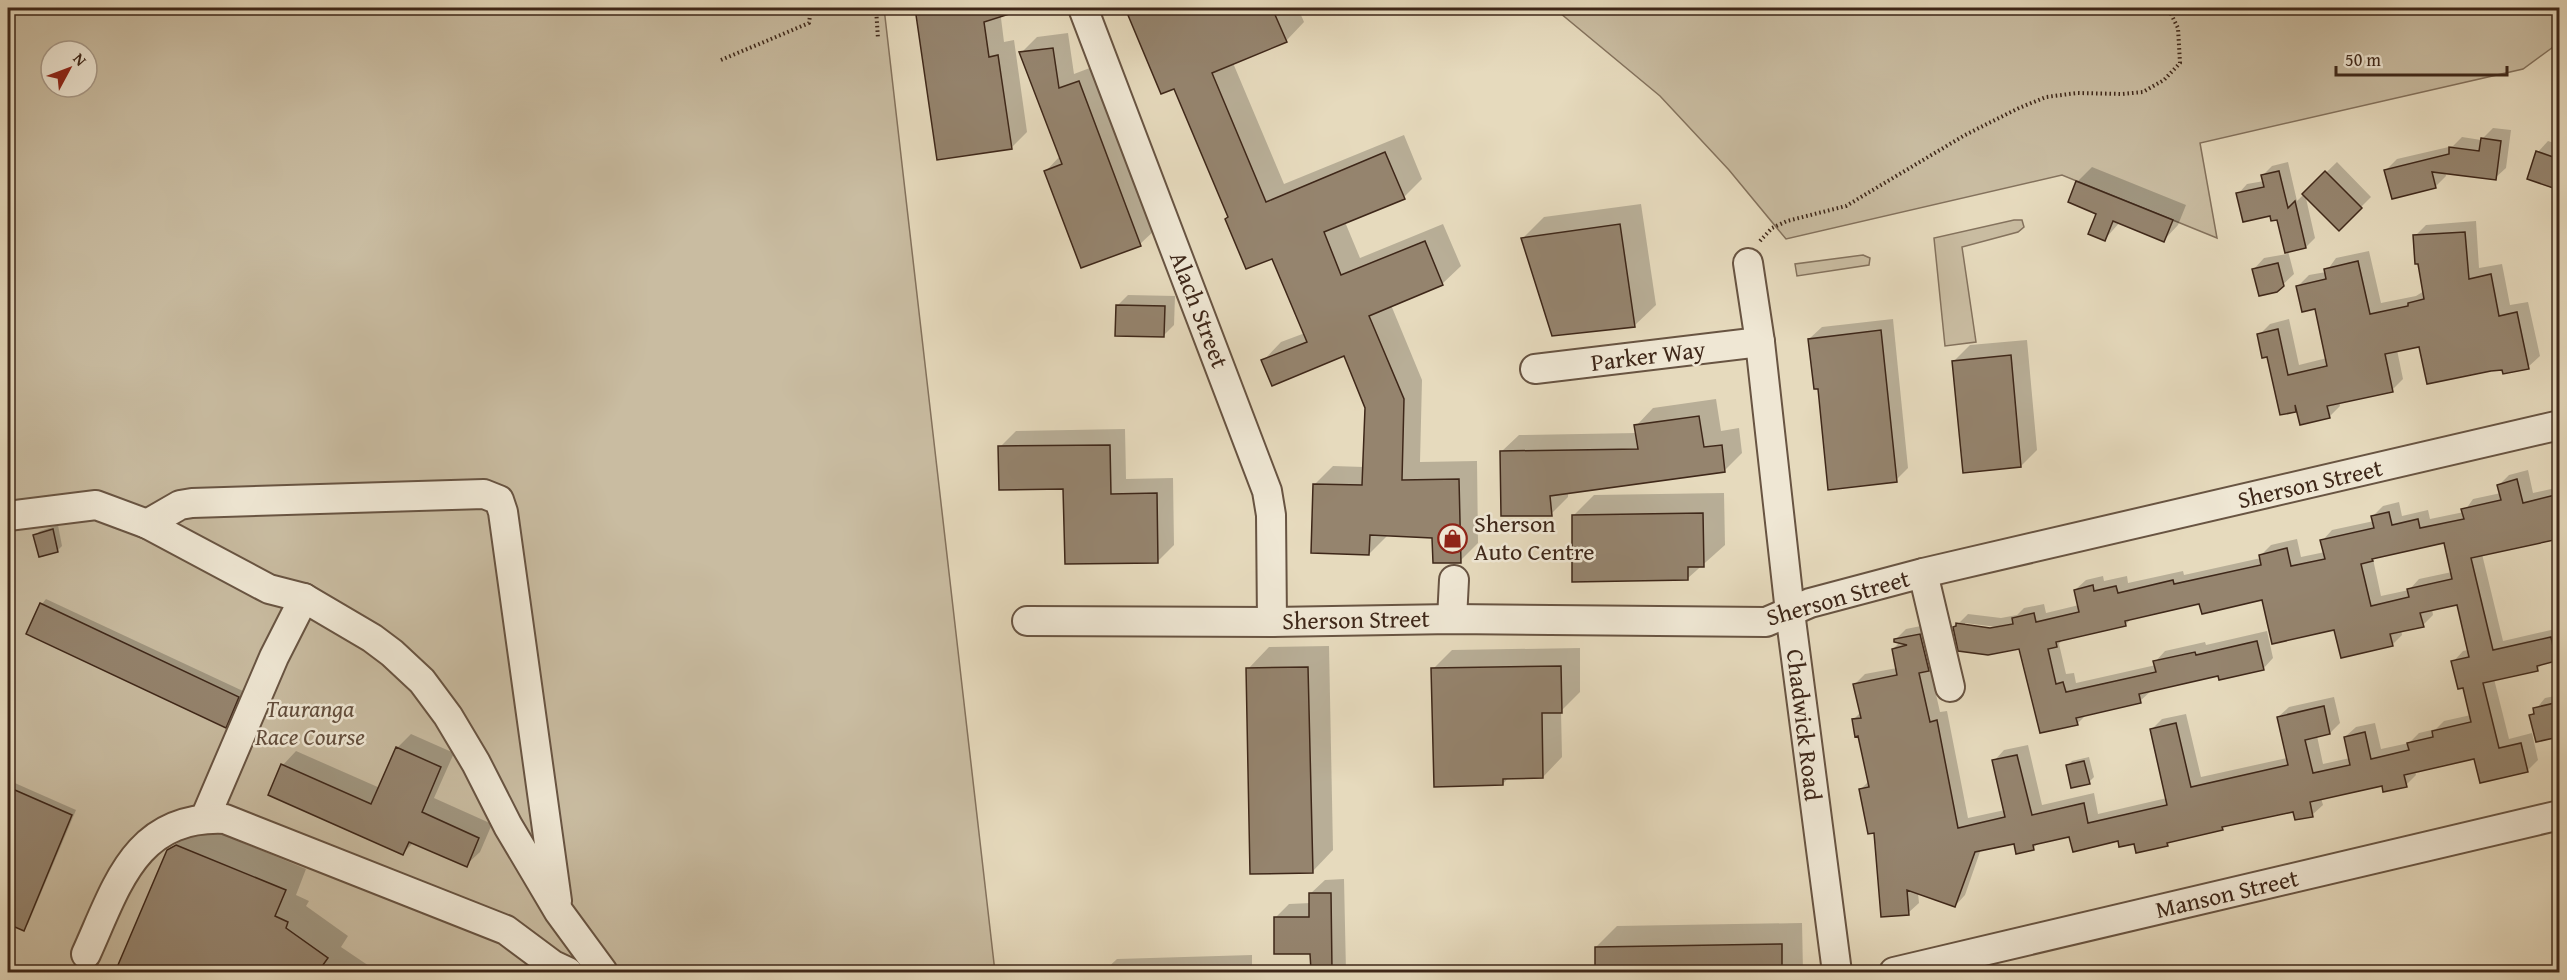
<svg xmlns="http://www.w3.org/2000/svg" width="2567" height="980" viewBox="0 0 2567 980" font-family="'Gentium Book Plus',serif">
  <style>
    .green { fill: #c9bca1; stroke: #84725d; stroke-width: 1.5; fill-rule: evenodd }
    .shadow { fill: #0003; fill-rule: evenodd }
    .building { fill: #95846e; stroke: #3e2719; stroke-width: 1.5; fill-rule: evenodd }
    .lines { fill: none; stroke-linecap: round; stroke-linejoin: round }
    .minor-casing { stroke: #685442; stroke-width: 32 }
    .path { stroke: #3e2719; stroke-width: 4; stroke-dasharray: 1.5 3; stroke-linecap: butt }
    .minor { stroke: #efe7d4; stroke-width: 28 }
    .labels { text-anchor: middle; stroke-width: 5; stroke-linejoin: round; paint-order: stroke }
    .street-label { font-size: 24px; fill: #3e2719; stroke: #efe7d4 }
    .poi-label { font-size: 24px; fill: #3e2719; stroke: #efe7d4; text-anchor: start }
    .park-label { font-size: 24px; font-style: italic; fill: #614c3b; stroke: #efe7d4 }
  </style>
  <rect width="100%" height="100%" fill="#e6dabd"/>
  <filter id="stains"><feTurbulence type="fractalNoise" baseFrequency=".00333" numOctaves="4"/><feColorMatrix values="0 0 0 0 .2 0 0 0 0 .09 0 0 0 0 .02 0 0 0 .5 -.17"/></filter>
  <radialGradient id="worn" r=".72"><stop offset=".6" stop-color="#630" stop-opacity="0"/><stop offset="1" stop-color="#630" stop-opacity=".3"/></radialGradient>
  <!-- green -->
  <g class="green">
    <path d="M8,8h876l111,964h-987zM51,51h36v36h-36z"/>
    <polygon points="1554,8 2559,8 2560,42 2523,69 2200,143 2217,238 2062,175 1786,239 1729,170 1660,96"/>
    <polygon points="2014,220 2022,220 2024,227 2018,232 1962,247 1976,342 1945,346 1934,238"/>
    <polygon points="1863,255 1870,258 1869,265 1797,276 1795,264"/>
  </g>
  <!-- shadow -->
  <g class="shadow">
    <polygon points="916,8 1003,8 1000,10 1004,42 1014,40 1027,132 1011,148 938,158"/>
    <polygon points="1127,8 1298,8 1304,22 1286,41 1233,63 1284,184 1404,135 1422,179 1404,197 1345,222 1360,258 1443,224 1461,266 1442,284 1391,305 1422,380 1420,462 1477,461 1478,543 1460,561 1434,536 1388,535 1369,554 1315,484 1333,466 1364,467 1367,408 1345,354 1263,361 1281,342 1305,333 1273,257 1229,217 1174,87 1162,92"/>
    <polygon points="1068,33 1074,74 1095,66 1156,229 1140,244 1046,171 1060,156 1021,53 1037,37"/>
    <polygon points="2493,128 2511,130 2506,168 2495,178 2445,172 2446,176 2435,187 2386,170 2397,159 2453,146 2462,137 2481,140"/>
    <polygon points="2548,141 2560,145 2560,188 2529,178 2538,152"/>
    <polygon points="2288,162 2297,201 2337,162 2371,197 2339,229 2305,194 2315,238 2306,247 2288,251 2294,274 2276,291 2254,269 2264,258 2287,254 2278,218 2238,194 2247,184 2264,181 2263,175 2272,166"/>
    <polygon points="2092,167 2186,205 2178,225 2164,240 2120,222 2105,239 2098,213 2070,202 2078,181"/>
    <polygon points="1641,204 1656,305 1634,326 1523,238 1544,217"/>
    <polygon points="2476,221 2479,268 2502,264 2510,305 2528,302 2540,356 2528,367 2503,368 2421,346 2397,350 2403,379 2392,390 2339,401 2340,406 2329,417 2298,408 2296,410 2259,335 2270,324 2289,319 2299,365 2327,358 2316,307 2298,286 2309,275 2326,272 2336,258 2369,251 2381,303 2416,296 2424,291 2415,236 2426,225"/>
    <polygon points="1128,295 1175,296 1174,325 1164,335 1117,306"/>
    <polygon points="1893,319 1908,468 1896,480 1819,387 1809,339 1822,327"/>
    <polygon points="2027,340 2037,450 2021,466 1954,361 1970,345"/>
    <polygon points="1716,399 1721,431 1739,428 1742,453 1725,470 1568,492 1568,497 1551,514 1501,452 1519,435 1637,433 1636,426 1653,408"/>
    <polygon points="1125,429 1126,479 1173,478 1174,545 1158,561 1064,488 1000,447 1016,431"/>
    <path d="M2528,470l5,23 27,-6v45l-7,7 -71,15 21,87 57,-13v28l-4,4 -11,2 -8,7 -43,10 15,60 23,-6 6,27 -10,10 -53,-13 -60,14 1,4 -10,10h-23l-62,13 2,7 -11,10 -18,-5 -68,15 -4,3 -51,12 -4,5 -97,-10 -30,7 -7,6 -18,-6 -34,7 -16,46 -10,11 -37,-13 1,10 -11,10 -47,-124 8,-8 -10,-47 -6,-14 8,-8 -6,-28 10,-10 32,-6 -4,-19 7,-7 -5,-2 11,-11 25,-5 8,35 -9,9 10,44 7,-1 21,107 37,-8 -11,-49 10,-11 24,-5 14,60 52,-12 4,21 69,-16 -16,-68 11,-11 24,-5 15,63 86,-19 -9,-41 11,-10 45,-10 6,26 -10,10 -13,3 6,28 27,-6 -5,-21 11,-10 19,-4 6,26 28,-6 10,-10 17,-4 8,-8 27,-6 -7,-29 -11,-24 10,-11 5,-1 -10,-47 -26,6 1,6 -10,10 -22,5 1,5 -10,10 -57,-17 -72,-30 -63,4 -68,16 -7,7 -62,14 -4,5 7,30 8,-1 2,10 80,-18 -1,-3 10,-11 40,-9 1,3 61,-14 6,27 -10,11 -44,5 -68,17 -11,10 -53,13 -10,10 -57,-76 -66,-20 14,-14 33,4 16,-3 7,-7 20,-4 2,9 33,-8 -4,-15 11,-10 17,-4 1,5 23,-5 1,7 55,-12 1,4 77,-17v-3l10,-10 26,-6 4,18 24,-5 -3,-11 10,-11 42,-9 -1,-5 10,-10 16,-4 3,14 26,-6 2,9 34,-7 9,-13 28,-6 -2,-8 10,-10zM2445,541l7,31 -33,7 -10,11 -28,6 -8,-37 2,-2zM1965,623l32,4v3l-32,-4z"/>
    <polygon points="1724,493 1725,545 1688,578 1573,516 1594,495"/>
    <polygon points="58,525 62,546 57,551 35,536 40,531"/>
    <polygon points="46,599 243,691 230,721 225,726 42,604"/>
    <polygon points="1329,646 1333,850 1312,872 1248,669 1269,647"/>
    <polygon points="1580,648 1580,692 1561,711 1562,757 1543,777 1509,777 1503,784 1433,669 1452,650"/>
    <polygon points="2560,695 2559,740 2559,735 2531,715 2545,698"/>
    <polygon points="411,734 454,753 434,798 492,824 480,852 466,865 413,843 403,853 270,794 283,765 296,751 380,788 397,748"/>
    <polygon points="2089,757 2094,777 2089,782 2067,766 2072,761"/>
    <polygon points="8,780 76,810 28,924 23,929 8,922"/>
    <polygon points="198,824 306,869 296,895 309,901 306,906 348,936 341,947 378,972 128,972 119,969 169,851"/>
    <polygon points="1344,879 1346,972 1312,972 1312,952 1275,918 1289,904 1311,903 1310,894 1325,880"/>
    <polygon points="1802,923 1803,972 1597,972 1596,947 1617,926"/>
    <polygon points="1252,955 1252,972 1103,972 1117,959"/>
  </g>
  <!-- building -->
  <g class="building">
    <polygon points="915,8 1018,8 1019,11 984,22 989,57 998,55 1012,149 937,160"/>
    <polygon points="1125,8 1272,8 1287,42 1212,73 1266,202 1385,152 1405,199 1324,232 1341,275 1425,241 1443,285 1369,316 1404,399 1402,480 1459,479 1461,563 1433,563 1432,538 1370,535 1369,555 1311,553 1313,484 1362,485 1365,408 1344,356 1272,386 1261,360 1307,342 1272,259 1246,269 1225,219 1228,217 1174,89 1161,94"/>
    <polygon points="1053,48 1059,88 1079,81 1141,246 1081,268 1044,171 1062,164 1019,52"/>
    <polygon points="2481,138 2501,141 2496,180 2432,172 2436,188 2392,199 2384,170 2449,154 2449,147 2479,151"/>
    <polygon points="2536,151 2559,159 2559,190 2527,179"/>
    <polygon points="2279,171 2288,208 2295,201 2306,248 2285,253 2277,220 2271,221 2270,216 2243,222 2236,193 2264,187 2261,175"/>
    <polygon points="2325,171 2362,208 2339,231 2302,194"/>
    <polygon points="2076,181 2173,220 2164,242 2113,221 2105,241 2088,234 2096,214 2068,202"/>
    <polygon points="1620,224 1635,327 1552,336 1521,238"/>
    <polygon points="2465,232 2469,279 2491,274 2499,316 2517,312 2529,369 2503,374 2502,370 2491,371 2427,384 2419,347 2385,354 2393,392 2327,406 2330,418 2300,425 2295,405 2296,412 2280,415 2267,357 2262,358 2257,334 2278,329 2288,375 2327,366 2315,309 2302,312 2296,286 2326,279 2324,269 2358,261 2370,314 2408,306 2408,303 2424,299 2418,264 2415,264 2413,235"/>
    <polygon points="2278,263 2284,286 2277,292 2259,296 2252,269"/>
    <polygon points="1116,305 1165,306 1164,337 1115,336"/>
    <polygon points="1881,330 1897,482 1828,490 1818,389 1814,389 1808,339"/>
    <polygon points="2011,355 2021,467 1963,473 1952,361"/>
    <polygon points="1699,416 1704,447 1722,445 1725,472 1550,496 1552,516 1501,516 1500,451 1638,449 1634,425"/>
    <polygon points="1110,445 1111,494 1157,493 1158,563 1065,564 1063,489 999,490 998,446"/>
    <path d="M2517,479l6,24 36,-9v45l-88,19 22,92 58,-13 5,24 -19,5 1,5 -55,12 16,65 22,-5 7,29 -48,11 -6,-24 -70,16 3,12 -24,5 -1,-6 -72,16 3,15 -18,3 -2,-8 -71,15 1,3 -56,13 1,3 -32,7 -2,-9 -15,3 -1,-6 -45,11 -4,-15 -36,8 1,5 -18,4 -2,-10 -39,8 -20,55 -48,-17 2,25 -28,2 -7,-84 -6,1 -9,-45 10,-2 -11,-51 -3,1 -3,-18 9,-1 -8,-34 44,-9 -5,-26 15,-4 -13,-3v-3l26,-5 9,37 -10,2 11,49 7,-2 21,108 47,-11 -13,-57 25,-5 15,60 52,-12 4,20 79,-18 -17,-76 26,-6 15,64 97,-22 -11,-48 47,-11 6,28 -25,6 8,33 37,-8 -6,-28 21,-5 6,27 38,-9 -2,-7 26,-6 -1,-6 39,-9 -8,-34 -5,1 -7,-28 18,-4 -12,-52 -37,8 4,14 -34,7 3,12 -52,12 -7,-28 -62,14 -10,-44 -60,14 -3,-10 -74,17 1,5 -70,16 1,5 -9,2 8,35 7,-2 3,10 90,-20 -3,-11 42,-9 1,3 61,-14 7,29 -45,10 -1,-4 -79,18 2,9 -65,15 2,7 -38,8 -21,-84 -31,6 -30,-4 -5,-24 3,-1v-3l34,5 23,-4 -1,-6 22,-5 2,9 43,-10 -5,-22 19,-5 1,6 22,-5 2,7 55,-13 1,4 87,-19 -2,-10 28,-7 4,18 34,-7 -5,-19 54,-12 -3,-12 18,-4 3,13 26,-6 2,9 44,-9 -3,-10 40,-9 -4,-15zM2444,543l8,36 -45,10 2,8 -38,9 -10,-42 12,-3 -1,-2z"/>
    <polygon points="1703,513 1704,567 1688,567 1688,580 1572,582 1572,515"/>
    <polygon points="53,529 58,552 39,557 33,535"/>
    <polygon points="40,603 239,697 226,728 26,634"/>
    <polygon points="1561,666 1562,713 1542,713 1543,778 1503,779 1503,785 1434,787 1431,668"/>
    <polygon points="1308,667 1313,873 1250,874 1246,668"/>
    <polygon points="2559,702 2559,737 2536,742 2529,715 2534,714 2533,708"/>
    <polygon points="396,747 441,767 422,812 479,838 467,867 409,842 403,855 268,795 281,764 371,804"/>
    <polygon points="2084,761 2090,784 2071,788 2066,765"/>
    <polygon points="8,787 72,815 24,931 8,924"/>
    <polygon points="176,845 286,890 275,916 288,922 286,928 328,958 318,972 115,972 167,850"/>
    <polygon points="1309,893 1331,893 1332,970 1311,970 1310,954 1274,954 1274,917 1309,917"/>
    <polygon points="1782,944 1782,972 1595,972 1595,947"/>
  </g>
  <g class="lines">
    <defs>
      <g id="minor">
        <polyline points="1083,8 1267,491 1271,515 1272,622"/>
        <polyline points="1748,263 1760,342 1790,612 1837,972"/>
        <polyline points="1535,369 1760,342"/>
        <polyline points="8,516 96,505 147,524 269,589 304,598 372,638 392,653 422,681 448,716 476,763 508,826 559,912 603,972"/>
        <polyline points="147,524 180,505 192,503 484,494 499,500 503,512 557,901"/>
        <polyline points="1923,573 1950,687"/>
        <polyline points="1452,619 1454,580"/>
        <polyline points="1027,621 1272,622 1452,619 1766,622 1810,603 1923,573 2560,425"/>
        <polyline points="205,818 274,657 304,598"/>
        <path d="M86,954c31,-68 49,-139 139,-135l281,111 47,35 15,7"/>
        <polyline points="1894,972 2560,815"/>
      </g>
    </defs>
    <!-- minor casing -->
    <use href="#minor" class="minor-casing"/>
    <!-- path -->
    <g class="path">
      <polyline points="876,8 878,39"/>
      <polyline points="721,60 809,23 811,8"/>
      <polyline points="1760,241 1772,228 1787,221 1846,206 1965,135 2019,108 2046,97 2077,93 2122,94 2143,92 2164,80 2180,63 2178,28 2168,8"/>
    </g>
    <!-- minor -->
    <use href="#minor" class="minor"/>
  </g>
  <!-- icons -->
  <defs>
    <symbol id="shop-ring" viewBox="-11 -11 22 22"><circle r="9.5" fill="#efe7d4" stroke="#8f2418" stroke-width="1.5"/><path d="M-5-2.5h2.3a2.7 3.5 0 0 1 5.4 0H5L5.5 6h-11ZM-1.5-2.5h3a1.5 2.3 0 0 0-3 0Z" fill="#8f2418"/></symbol>
  </defs>
  <g fill-rule="evenodd">
    <use href="#shop-ring" x="1436" y="522" width="33" height="33"/>
  </g>
  <g class="labels">
    <!-- street labels -->
    <g class="street-label">
      <text transform="translate(1199 310) rotate(69)" y="8">Alach Street</text>
      <text transform="translate(1648 356) rotate(-7)" y="8">Parker Way</text>
      <text transform="translate(2310 484) rotate(-13)" y="8">Sherson Street</text>
      <text transform="translate(1838 598) rotate(-16)" y="8">Sherson Street</text>
      <text transform="translate(1356 620) rotate(-1)" y="8">Sherson Street</text>
      <text transform="translate(1804 725) rotate(83)" y="8">Chadwick Road</text>
      <text transform="translate(2227 894) rotate(-13)" y="8">Manson Street</text>
    </g>
    <!-- poi labels -->
    <g class="poi-label">
      <text x="1474" y="532">Sherson<tspan x="1474" dy="28">Auto Centre</tspan></text>
    </g>
    <!-- park labels -->
    <g class="park-label">
      <text x="310" y="717">Tauranga<tspan x="310" dy="28">Race Course</tspan></text>
    </g>
  </g>
  <!-- margin -->
  <rect width="2567" height="980" fill="none" stroke="#e6dabd" stroke-width="30"/>
  <rect x="9" y="9" width="2549" height="962" fill="none" stroke="#3e2719" stroke-width="3"/>
  <rect x="15" y="15" width="2537" height="950" fill="none" stroke="#3e2719" stroke-width="1.5"/>
  <!-- north arrow -->
  <g transform="translate(69 69) rotate(49)"><circle r="28" fill="#efe7d4" stroke="#a89a89" stroke-width="1.5"/>
  <path d="M0-4.5L10 22L0 15L-10 22Z" fill="#8f2418"/>
  <text y="-9" font-size="16" font-weight="bold" text-anchor="middle" fill="#3e2719">N</text>
  </g>
  <!-- scale -->
  <path d="M2336 66v9h171v-9" fill="none" stroke="#3e2719" stroke-width="3"/>
  <text x="2345" y="66" font-size="18" fill="#3e2719" stroke="#efe7d4" stroke-width="4.5" paint-order="stroke">50 m</text>
  <rect width="100%" height="100%" filter="url(#stains)"/>
  <rect width="100%" height="100%" fill="url(#worn)"/>
</svg>
